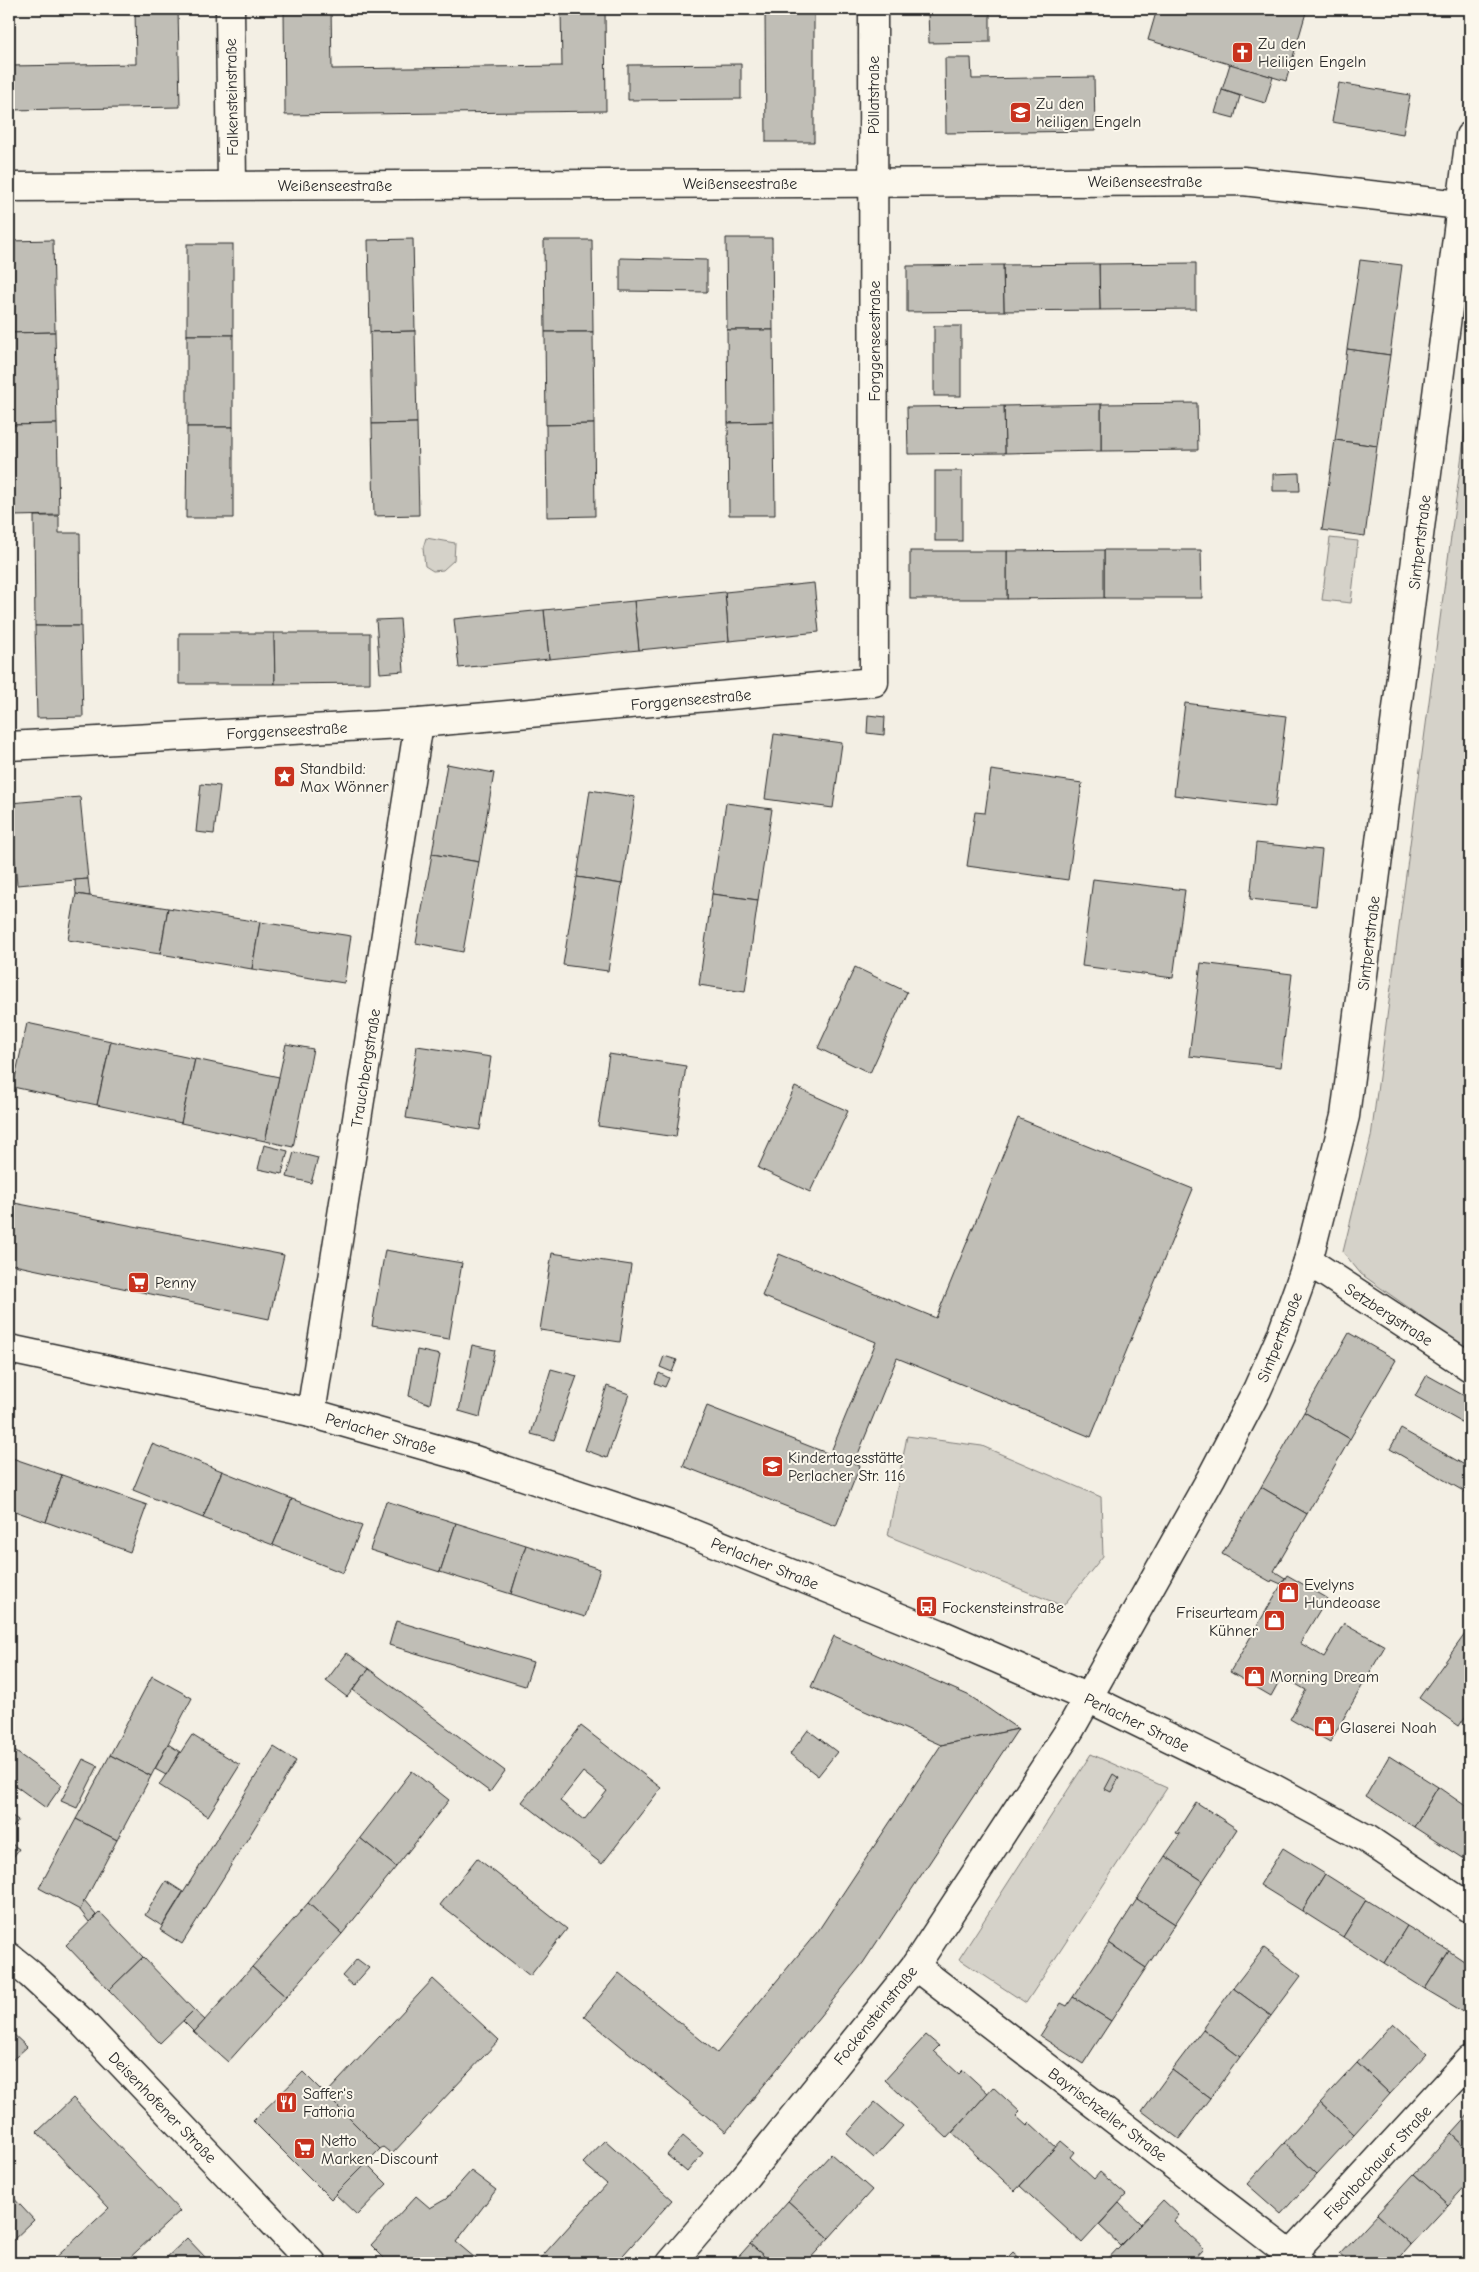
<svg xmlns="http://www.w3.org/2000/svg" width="1479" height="2272" viewBox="0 0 1479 2272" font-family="'Comic Neue',sans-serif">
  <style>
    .green { fill: #d5d2c9; stroke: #807e7a }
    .building { fill: #c0beb6; stroke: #2b2b2b; fill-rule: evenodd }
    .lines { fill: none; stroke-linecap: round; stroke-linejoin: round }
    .street-casing { stroke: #2b2b2b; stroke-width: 31 }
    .street { stroke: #fbf7ec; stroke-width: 28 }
    .labels { text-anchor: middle; stroke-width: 4; stroke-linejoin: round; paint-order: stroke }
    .poi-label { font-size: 16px; fill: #2b2b2b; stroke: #fbf7ec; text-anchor: start }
    .street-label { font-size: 16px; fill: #2b2b2b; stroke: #fbf7ec }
  </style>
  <rect width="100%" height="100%" fill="#f3efe4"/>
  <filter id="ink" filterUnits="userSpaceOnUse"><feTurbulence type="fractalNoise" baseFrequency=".02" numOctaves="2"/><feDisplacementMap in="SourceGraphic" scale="10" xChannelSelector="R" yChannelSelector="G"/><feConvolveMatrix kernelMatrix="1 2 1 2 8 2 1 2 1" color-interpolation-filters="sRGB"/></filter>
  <g filter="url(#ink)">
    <!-- green -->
    <g class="green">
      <polygon points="1470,394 1470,1351 1361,1274 1343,1252 1371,1137"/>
      <polygon points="426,538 455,543 454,560 443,570 433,571 425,566 423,548"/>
      <polygon points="1330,538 1358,541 1351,603 1322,600"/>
      <polygon points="907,1436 982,1446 1101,1497 1103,1556 1063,1606 888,1536"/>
      <polygon points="1091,1754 1167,1788 1026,2003 959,1959"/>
    </g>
    <!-- building -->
    <g class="building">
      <polygon points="135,9 178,9 180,107 9,110 9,66 136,64"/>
      <polygon points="284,9 331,9 332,69 562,66 561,9 605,9 606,111 285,115"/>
      <polygon points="635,9 729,9 729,12 635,13"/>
      <polygon points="765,9 814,9 814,142 766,142"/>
      <polygon points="928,9 990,9 990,42 929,43"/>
      <polygon points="1157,9 1307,9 1286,81 1148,40"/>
      <polygon points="945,58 971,58 972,79 1094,77 1095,131 946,133"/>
      <polygon points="741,64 741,99 628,100 628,65"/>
      <polygon points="1230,64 1273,77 1265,103 1222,90"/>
      <polygon points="1339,83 1410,95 1403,134 1332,122"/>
      <polygon points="1222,90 1240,96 1234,118 1215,113"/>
      <polygon points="726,238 772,238 773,330 727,330"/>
      <polygon points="413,239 415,331 370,332 368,240"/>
      <polygon points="53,240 55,332 9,333 9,241"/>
      <polygon points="544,240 592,240 593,332 545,332"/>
      <rect x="187" y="244" width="46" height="91"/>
      <polygon points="620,258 707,260 707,292 620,291"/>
      <polygon points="1360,260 1402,265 1390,355 1347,349"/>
      <polygon points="1196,263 1196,309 1100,310 1099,264"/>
      <polygon points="1099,264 1100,310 1004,311 1003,265"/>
      <polygon points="1003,265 1004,311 907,312 907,266"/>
      <rect x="934" y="326" width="27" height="70"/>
      <polygon points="727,330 773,330 774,422 728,423"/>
      <polygon points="415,331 417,423 372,424 370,332"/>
      <polygon points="55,332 57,424 11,425 9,333"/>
      <polygon points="545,332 593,332 594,424 546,425"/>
      <rect x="187" y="335" width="46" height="92"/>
      <polygon points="1347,349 1390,355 1377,446 1335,440"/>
      <polygon points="1197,403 1198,450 1101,451 1101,404"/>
      <polygon points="1101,404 1101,451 1005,453 1004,406"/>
      <polygon points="1004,406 1005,453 908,454 907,407"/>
      <polygon points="774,422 775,515 729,515 728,423"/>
      <polygon points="417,423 419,515 374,516 372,424"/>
      <polygon points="57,424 59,515 13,516 11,425"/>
      <polygon points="594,424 595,516 547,517 546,425"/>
      <polygon points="187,427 233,427 233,518 186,518"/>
      <polygon points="1335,440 1377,446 1365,536 1322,530"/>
      <rect x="935" y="471" width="27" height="70"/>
      <polygon points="1299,473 1300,491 1273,491 1273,474"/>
      <polygon points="34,516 59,516 59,533 80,533 81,626 35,626"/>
      <polygon points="1104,550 1201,550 1202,598 1104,598"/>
      <polygon points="1104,550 1104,598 1007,599 1007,551"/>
      <rect x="910" y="551" width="97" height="48"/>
      <polygon points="814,583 819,632 729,641 725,592"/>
      <polygon points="725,592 729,641 639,650 634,601"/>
      <polygon points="634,601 639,650 549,659 544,610"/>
      <polygon points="544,610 549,659 459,668 454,619"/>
      <polygon points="400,619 404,671 380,673 376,620"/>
      <polygon points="35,626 81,626 83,717 37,718"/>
      <polygon points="179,633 274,633 275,684 179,684"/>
      <polygon points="274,633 370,633 370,683 275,684"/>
      <polygon points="1185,703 1286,716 1275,807 1174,795"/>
      <polygon points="868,715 885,717 884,735 867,733"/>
      <polygon points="774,734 842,743 833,808 765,799"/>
      <polygon points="447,764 494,773 479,862 432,854"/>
      <polygon points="991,770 1082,783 1068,880 967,866 975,812 985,813"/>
      <polygon points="201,784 220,786 214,834 196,832"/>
      <polygon points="590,790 635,797 622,884 577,877"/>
      <polygon points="80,797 88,879 17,885 10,803"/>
      <polygon points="726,803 772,809 758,900 712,894"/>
      <polygon points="1256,843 1322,850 1316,906 1250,899"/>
      <polygon points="432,854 479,862 463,952 416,943"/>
      <polygon points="577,877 622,884 608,971 563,965"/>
      <polygon points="88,879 90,896 76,894 75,880"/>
      <polygon points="1093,879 1185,890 1173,978 1082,966"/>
      <polygon points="76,894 168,908 160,954 68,940"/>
      <polygon points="712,894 758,900 745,992 699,985"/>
      <polygon points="168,908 260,922 252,969 160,954"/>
      <polygon points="260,922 351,936 344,983 252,969"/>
      <polygon points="1201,963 1292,974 1281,1067 1189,1056"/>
      <polygon points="855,967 907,992 870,1073 818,1048"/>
      <polygon points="27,1023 111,1041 97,1105 13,1087"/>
      <polygon points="111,1041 195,1059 181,1123 97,1105"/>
      <polygon points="286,1044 313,1049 293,1147 265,1141"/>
      <polygon points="417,1046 491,1057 480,1130 406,1118"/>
      <polygon points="609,1054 686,1066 676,1137 598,1126"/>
      <polygon points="195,1059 279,1077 265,1141 181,1123"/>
      <polygon points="795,1087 848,1111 810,1192 758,1168"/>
      <polygon points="1018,1118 1193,1189 1091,1437 897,1358 854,1464 830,1454 876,1342 762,1296 779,1254 936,1318"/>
      <polygon points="264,1145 288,1151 282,1174 258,1169"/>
      <polygon points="294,1152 318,1158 311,1183 287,1177"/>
      <polygon points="9,1202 284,1255 269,1319 9,1264"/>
      <polygon points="385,1250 462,1263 449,1339 372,1326"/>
      <polygon points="552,1253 631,1265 620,1342 540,1330"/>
      <polygon points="1349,1333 1396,1360 1350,1439 1304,1412"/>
      <polygon points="472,1345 495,1350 480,1417 459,1411"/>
      <polygon points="417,1350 440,1355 430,1404 409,1396"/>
      <polygon points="664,1356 677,1360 672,1372 660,1367"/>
      <polygon points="551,1369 577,1376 554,1440 531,1434"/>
      <polygon points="659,1373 669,1378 665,1387 655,1383"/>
      <polygon points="1427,1375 1470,1399 1470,1427 1415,1396"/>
      <polygon points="607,1386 629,1394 607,1458 585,1450"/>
      <polygon points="707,1406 860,1466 836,1526 683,1466"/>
      <polygon points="1304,1412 1350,1439 1307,1514 1261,1487"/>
      <polygon points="1401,1429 1470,1468 1470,1488 1467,1493 1390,1449"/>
      <polygon points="152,1444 222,1471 203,1518 133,1490"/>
      <polygon points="9,1457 62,1475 46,1522 9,1509"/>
      <polygon points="222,1471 292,1499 273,1545 203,1518"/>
      <polygon points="62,1475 147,1505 130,1552 46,1522"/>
      <polygon points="1261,1487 1307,1514 1274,1571 1285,1578 1281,1584 1272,1580 1271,1582 1222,1554"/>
      <polygon points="292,1499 362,1526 343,1573 273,1545"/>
      <polygon points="386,1501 456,1523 440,1572 370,1550"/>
      <polygon points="456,1523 526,1545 511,1594 440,1572"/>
      <polygon points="526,1545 600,1569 585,1617 511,1594"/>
      <polygon points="1287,1575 1327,1598 1300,1643 1324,1657 1344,1623 1385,1646 1330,1742 1290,1719 1306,1690 1282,1676 1271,1696 1230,1672"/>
      <polygon points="396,1621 533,1662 525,1686 389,1645"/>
      <polygon points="1470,1627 1470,1710 1459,1726 1419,1698"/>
      <polygon points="834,1636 970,1696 1018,1729 941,1745 811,1687"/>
      <polygon points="347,1653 369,1669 347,1697 326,1681"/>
      <polygon points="369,1669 505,1771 490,1792 353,1690"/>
      <polygon points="152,1676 192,1698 151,1776 110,1755"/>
      <path d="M581,1726l80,62 -59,76 -80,-62zM583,1772l24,19 -23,29 -24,-19z"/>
      <polygon points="1018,1729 863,1963 726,2132 584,2016 619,1973 717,2053 818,1931 941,1745"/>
      <polygon points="808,1730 837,1752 818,1776 790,1754"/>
      <polygon points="192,1735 240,1765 208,1816 159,1785"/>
      <polygon points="168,1744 180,1752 166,1775 155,1769"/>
      <polygon points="9,1747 62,1785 46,1808 9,1781"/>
      <polygon points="274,1747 296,1761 182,1944 160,1930"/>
      <polygon points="110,1755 151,1776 117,1840 76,1819"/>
      <polygon points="1389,1756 1438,1787 1414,1827 1366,1796"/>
      <polygon points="83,1759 98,1766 77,1808 61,1801"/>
      <polygon points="412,1771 449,1800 396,1867 360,1838"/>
      <polygon points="1113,1774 1119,1778 1111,1792 1105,1789"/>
      <polygon points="1438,1787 1470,1809 1470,1844 1462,1858 1414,1827"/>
      <polygon points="1196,1802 1237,1829 1203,1881 1165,1856 1180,1834 1176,1833"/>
      <polygon points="9,1814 18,1820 9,1833"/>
      <polygon points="76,1819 117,1840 80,1910 39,1888"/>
      <polygon points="360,1838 396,1867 342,1934 308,1903"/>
      <polygon points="9,1842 19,1849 9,1863"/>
      <polygon points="1470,1844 1470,1863 1462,1858"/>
      <polygon points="1283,1848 1325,1874 1302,1911 1260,1885"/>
      <polygon points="1165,1856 1203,1881 1175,1924 1137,1899"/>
      <polygon points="477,1858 567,1929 530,1976 440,1905"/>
      <polygon points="1325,1874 1366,1900 1343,1937 1302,1911"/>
      <polygon points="166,1881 183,1892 162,1926 145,1915"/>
      <polygon points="1137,1899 1175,1924 1146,1968 1109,1943"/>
      <polygon points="1366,1900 1407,1926 1384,1963 1343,1937"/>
      <polygon points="84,1901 96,1915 89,1922 80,1910"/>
      <polygon points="308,1903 342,1934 286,1997 252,1967"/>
      <polygon points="100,1912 143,1957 109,1990 66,1945"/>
      <polygon points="1407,1926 1449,1951 1425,1989 1384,1963"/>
      <polygon points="1109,1943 1146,1968 1111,2021 1073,1997"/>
      <polygon points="1264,1948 1301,1976 1271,2016 1233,1988"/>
      <polygon points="1449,1951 1470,1965 1470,2009 1467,2014 1425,1989"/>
      <polygon points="143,1957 194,2010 160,2043 109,1990"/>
      <polygon points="357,1959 369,1968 353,1986 342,1976"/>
      <polygon points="252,1967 286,1997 228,2062 194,2032"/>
      <polygon points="433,1979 499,2040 392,2154 383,2147 380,2149 325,2095"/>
      <polygon points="1233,1988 1271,2016 1240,2057 1203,2029"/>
      <polygon points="1073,1997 1111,2021 1083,2064 1040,2036 1061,2003 1067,2006"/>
      <polygon points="194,2010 205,2020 194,2032 183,2021"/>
      <polygon points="1393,2023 1427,2054 1390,2094 1357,2063"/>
      <polygon points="1203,2029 1240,2057 1210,2098 1172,2070"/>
      <polygon points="9,2030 27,2047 9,2063"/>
      <polygon points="926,2035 939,2046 934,2051 959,2074 963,2070 988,2093 947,2138 885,2080"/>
      <polygon points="1357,2063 1390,2094 1354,2134 1320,2103"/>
      <polygon points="1172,2070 1210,2098 1179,2139 1142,2111"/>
      <polygon points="303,2072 380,2149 331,2199 253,2121"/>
      <polygon points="993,2087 1020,2112 1016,2116 1027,2126 1030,2123 1056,2147 1015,2191 952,2133"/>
      <polygon points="73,2098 180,2211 124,2263 50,2263 109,2208 37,2132"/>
      <polygon points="875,2102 903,2126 874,2158 847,2134"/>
      <polygon points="1320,2103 1354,2134 1317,2174 1284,2143"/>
      <polygon points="1470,2113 1470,2152 1451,2134"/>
      <polygon points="1451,2134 1470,2152 1470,2181 1448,2205 1414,2174"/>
      <polygon points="683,2136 703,2153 687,2172 667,2155"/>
      <polygon points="605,2140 672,2200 616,2263 536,2263 607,2184 583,2163"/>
      <polygon points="1061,2141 1074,2152 1070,2157 1094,2179 1100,2172 1126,2195 1082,2243 1020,2186"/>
      <polygon points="1284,2143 1317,2174 1281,2214 1247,2184"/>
      <polygon points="831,2154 872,2190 829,2238 788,2201"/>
      <polygon points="366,2163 387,2184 357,2215 335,2194"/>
      <polygon points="471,2171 496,2190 456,2242 481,2263 389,2263 371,2245 416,2196 430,2208 446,2199"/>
      <polygon points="1414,2174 1448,2205 1411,2245 1377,2214"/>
      <polygon points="9,2193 34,2220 9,2244"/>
      <polygon points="1163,2200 1179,2215 1174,2221 1204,2249 1191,2263 1104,2263"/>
      <polygon points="788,2201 829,2238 806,2263 772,2263 750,2244"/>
      <polygon points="1119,2203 1141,2224 1120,2245 1099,2225"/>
      <polygon points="1377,2214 1411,2245 1395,2263 1351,2263 1340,2254"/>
      <polygon points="187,2238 206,2258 200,2263 161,2263"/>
      <polygon points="750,2244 772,2263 733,2263"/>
      <polygon points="1013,2252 1025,2263 1002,2263"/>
      <polygon points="239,2256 245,2263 231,2263"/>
    </g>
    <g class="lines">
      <defs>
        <g id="street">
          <polyline points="230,9 232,185"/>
          <polyline points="9,187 1243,181 1470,206"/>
          <polyline points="9,746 419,723 874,682 873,9"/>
          <polyline points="1308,1261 1470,1367"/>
          <polyline points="9,1349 311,1413 475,1460 676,1527 938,1633 1088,1698 1273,1788 1367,1839 1470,1908"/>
          <polyline points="311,1413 419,723"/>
          <polyline points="9,1957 30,1974 82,2022 312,2263"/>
          <polyline points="915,1966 1301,2263"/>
          <polyline points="671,2263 745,2177 915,1966 1071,1728 1211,1478 1257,1390 1281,1336 1308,1261 1345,1116 1470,136"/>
          <polyline points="1283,2263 1470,2060"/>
        </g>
      </defs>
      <!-- street casing -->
      <use href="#street" class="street-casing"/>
      <!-- street -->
      <use href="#street" class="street"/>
    </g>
  </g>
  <!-- icons -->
  <defs>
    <symbol id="church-square" viewBox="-11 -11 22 22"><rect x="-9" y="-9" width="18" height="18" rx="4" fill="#c8321e" stroke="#fbf7ec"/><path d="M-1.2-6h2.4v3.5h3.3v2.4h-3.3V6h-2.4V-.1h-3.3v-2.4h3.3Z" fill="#fff"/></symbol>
    <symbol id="school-square" viewBox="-11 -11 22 22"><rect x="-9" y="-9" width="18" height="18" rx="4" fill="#c8321e" stroke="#fbf7ec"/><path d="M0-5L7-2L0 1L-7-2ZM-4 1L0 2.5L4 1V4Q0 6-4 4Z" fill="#fff"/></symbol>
    <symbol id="sight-square" viewBox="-11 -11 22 22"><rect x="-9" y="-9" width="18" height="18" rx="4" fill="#c8321e" stroke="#fbf7ec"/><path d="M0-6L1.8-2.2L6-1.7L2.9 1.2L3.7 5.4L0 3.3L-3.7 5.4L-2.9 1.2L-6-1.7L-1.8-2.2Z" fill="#fff"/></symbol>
    <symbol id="supermarket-square" viewBox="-11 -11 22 22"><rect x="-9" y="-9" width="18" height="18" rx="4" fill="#c8321e" stroke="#fbf7ec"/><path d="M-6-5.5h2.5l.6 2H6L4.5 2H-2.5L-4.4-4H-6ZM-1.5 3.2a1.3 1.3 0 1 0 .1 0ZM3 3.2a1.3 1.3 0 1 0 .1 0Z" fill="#fff"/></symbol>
    <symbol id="shop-square" viewBox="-11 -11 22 22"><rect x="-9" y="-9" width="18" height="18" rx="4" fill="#c8321e" stroke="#fbf7ec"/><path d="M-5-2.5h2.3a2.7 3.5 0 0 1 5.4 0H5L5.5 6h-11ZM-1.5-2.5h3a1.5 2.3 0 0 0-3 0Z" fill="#fff"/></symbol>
    <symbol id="bus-square" viewBox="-11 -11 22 22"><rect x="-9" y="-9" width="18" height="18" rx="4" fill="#c8321e" stroke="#fbf7ec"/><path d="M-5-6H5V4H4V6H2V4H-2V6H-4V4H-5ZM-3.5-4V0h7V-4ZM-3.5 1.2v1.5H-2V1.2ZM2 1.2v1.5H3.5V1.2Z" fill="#fff"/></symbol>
    <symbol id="restaurant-square" viewBox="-11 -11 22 22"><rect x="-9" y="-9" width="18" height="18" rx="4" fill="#c8321e" stroke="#fbf7ec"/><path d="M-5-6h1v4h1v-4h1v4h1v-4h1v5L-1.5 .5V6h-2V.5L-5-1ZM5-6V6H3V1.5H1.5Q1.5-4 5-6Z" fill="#fff"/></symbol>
  </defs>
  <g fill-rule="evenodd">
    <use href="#church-square" x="1230" y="40" width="25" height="25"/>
    <use href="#school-square" x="1008" y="100" width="25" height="25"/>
    <use href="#sight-square" x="272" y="764" width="25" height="25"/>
    <use href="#supermarket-square" x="126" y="1270" width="25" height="25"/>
    <use href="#school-square" x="760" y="1454" width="25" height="25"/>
    <use href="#shop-square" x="1276" y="1580" width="25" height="25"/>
    <use href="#bus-square" x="914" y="1594" width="25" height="25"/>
    <use href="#shop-square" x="1262" y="1608" width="25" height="25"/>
    <use href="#shop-square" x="1242" y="1664" width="25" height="25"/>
    <use href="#shop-square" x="1312" y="1714" width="25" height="25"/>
    <use href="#restaurant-square" x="274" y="2090" width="25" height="25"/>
    <use href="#supermarket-square" x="292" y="2136" width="25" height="25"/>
  </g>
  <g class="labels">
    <!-- poi labels -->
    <g class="poi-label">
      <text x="1258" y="49">Zu den<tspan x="1258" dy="18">Heiligen Engeln</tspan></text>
      <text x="1036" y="109">Zu den<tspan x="1036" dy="18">heiligen Engeln</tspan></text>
      <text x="300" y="774">Standbild:<tspan x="300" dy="18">Max Wönner</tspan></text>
      <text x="155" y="1288">Penny</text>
      <text x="788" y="1463">Kindertagesstätte<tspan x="788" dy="18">Perlacher Str. 116</tspan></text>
      <text x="1304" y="1590">Evelyns<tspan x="1304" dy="18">Hundeoase</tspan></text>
      <text x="942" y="1613">Fockensteinstraße</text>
      <text x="1258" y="1618" text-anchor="end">Friseurteam<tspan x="1258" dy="18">Kühner</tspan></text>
      <text x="1270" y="1682">Morning Dream</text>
      <text x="1340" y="1733">Glaserei Noah</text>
      <text x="303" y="2099">Saffer's<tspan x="303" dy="18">Fattoria</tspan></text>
      <text x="321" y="2146">Netto<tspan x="321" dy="18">Marken-Discount</tspan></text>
    </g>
    <!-- street labels -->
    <g class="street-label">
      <text transform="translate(873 95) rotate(-90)" y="6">Pöllatstraße</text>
      <text transform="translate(231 97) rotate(-91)" y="6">Falkensteinstraße</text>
      <text x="1145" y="187">Weißenseestraße</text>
      <text x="740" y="189">Weißenseestraße</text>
      <text x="335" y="191">Weißenseestraße</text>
      <text transform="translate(874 341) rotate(-90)" y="6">Forggenseestraße</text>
      <text transform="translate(1419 542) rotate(-83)" y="6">Sintpertstraße</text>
      <text transform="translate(691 699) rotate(-5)" y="6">Forggenseestraße</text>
      <text transform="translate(287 730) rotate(-3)" y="6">Forggenseestraße</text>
      <text transform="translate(1368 943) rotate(-83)" y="6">Sintpertstraße</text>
      <text transform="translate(365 1068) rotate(-81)" y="6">Trauchbergstraße</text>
      <text transform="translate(1389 1314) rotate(33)" y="6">Setzbergstraße</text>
      <text transform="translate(1279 1337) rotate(-68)" y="6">Sintpertstraße</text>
      <text transform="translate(381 1433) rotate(16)" y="6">Perlacher Straße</text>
      <text transform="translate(765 1563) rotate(22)" y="6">Perlacher Straße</text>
      <text transform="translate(1137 1722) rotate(26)" y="6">Perlacher Straße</text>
      <text transform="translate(875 2015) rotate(-51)" y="6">Fockensteinstraße</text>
      <text transform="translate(163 2107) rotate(46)" y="6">Deisenhofener Straße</text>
      <text transform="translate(1108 2114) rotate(37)" y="6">Bayrischzeller Straße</text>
      <text transform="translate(1377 2162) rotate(-47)" y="6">Fischbachauer Straße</text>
    </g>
  </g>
  <!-- margin -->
  <rect width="1479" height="2272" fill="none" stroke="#fbf7ec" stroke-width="30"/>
  <rect x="15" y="15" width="1449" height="2242" fill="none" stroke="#2b2b2b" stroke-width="2" filter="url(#ink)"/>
</svg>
